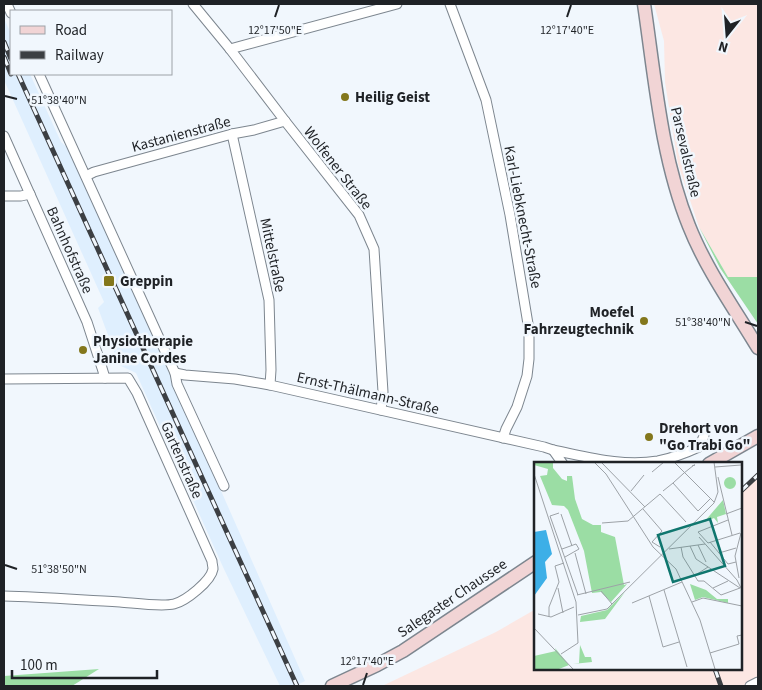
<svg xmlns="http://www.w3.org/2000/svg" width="762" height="690" viewBox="0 0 762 690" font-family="'Source Sans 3',sans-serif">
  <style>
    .built { fill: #dfeffe }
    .industrial { fill: #fce7e3 }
    .green { fill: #9bdda4 }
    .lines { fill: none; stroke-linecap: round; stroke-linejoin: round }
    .street-casing { stroke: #7d868f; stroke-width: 11 }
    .secondary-casing { stroke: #7d868f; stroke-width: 15 }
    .street { stroke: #fff; stroke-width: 9 }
    .secondary { stroke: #f1d4d5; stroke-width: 12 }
    .rail-casing { stroke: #3c3f43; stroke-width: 5 }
    .rail { stroke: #f1f7fd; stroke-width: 3; stroke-dasharray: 9; stroke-linecap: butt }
    .ticks { fill: none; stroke: #1f2226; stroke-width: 2 }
    .poi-dot { fill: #83771c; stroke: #f1f7fd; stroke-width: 2 }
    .labels { text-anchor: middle; stroke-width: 5; stroke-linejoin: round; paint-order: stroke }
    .poi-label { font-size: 15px; font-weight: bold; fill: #1f2226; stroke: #f1f7fd; text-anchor: start }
    .street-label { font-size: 15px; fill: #1f2226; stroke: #f1f7fd }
    .inset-road { fill: none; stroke: #9da2a7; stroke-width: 1 }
    .view { fill: #0f766e; fill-opacity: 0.15; stroke: #0f766e; stroke-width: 2.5 }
    .inset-edge { fill: none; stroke: #1f2226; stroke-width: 2.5 }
    .ticks-label { font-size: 12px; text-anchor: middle; fill: #1f2226; stroke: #f1f7fd; stroke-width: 5; stroke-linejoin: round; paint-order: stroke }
  </style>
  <rect width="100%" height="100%" fill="#f1f7fd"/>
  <!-- built -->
  <polygon class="built" points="4,18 11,34 11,74 30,74 61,142 71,151 305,681 295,686 280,686 223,567 136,373 119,365 98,308 104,302 4,80"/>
  <!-- industrial -->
  <g class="industrial">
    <polygon points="654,4 758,4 758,277 728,277 699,227 678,164 665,82 664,41"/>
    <polygon points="758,479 758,686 382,686 496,632 536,609 536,669 741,669 741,489"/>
  </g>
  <!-- green -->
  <g class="green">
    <polygon points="699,227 728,277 758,277 758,324 720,268"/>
    <polygon points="99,669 72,686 4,686 4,676"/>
  </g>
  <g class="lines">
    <defs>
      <g id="street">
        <polyline points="7,4 11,13"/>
        <polyline points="193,4 230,49 285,121 359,215 374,249 383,392 381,410"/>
        <polyline points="450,4 486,100 510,215 529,330 529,359 527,376 517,407 506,429 503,438"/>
        <polyline points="230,49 397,4"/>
        <polyline points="39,74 175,373 177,384 224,486"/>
        <polyline points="232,134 269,300 271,370 270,385"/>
        <polyline points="4,136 87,322 102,368 105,378"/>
        <polyline points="86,176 94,172 232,134 254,130 285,121"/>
        <polyline points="4,196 21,196 30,194"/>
        <path d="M175,373l10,2 50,4 35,6 274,62 9,3c35,7 69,17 105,11 14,-3 28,-8 41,-14l5,-11"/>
        <path d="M4,379l124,-1 9,15 75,168c0,3 1,5 1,8 -2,12 -27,32 -39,35 -13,3 -40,-1 -54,-2 -39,-2 -77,-5 -116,-6"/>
        <polyline points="553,450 563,464"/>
        <polyline points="750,686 758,682"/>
      </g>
      <g id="secondary">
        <path d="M644,4c11,74 17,153 45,222 17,43 45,82 69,122"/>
        <polyline points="709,464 758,436"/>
        <polyline points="332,686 377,665 403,651 536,562"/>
      </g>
    </defs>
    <!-- street casing -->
    <use href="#street" class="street-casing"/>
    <!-- secondary casing -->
    <use href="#secondary" class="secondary-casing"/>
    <!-- street -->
    <use href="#street" class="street"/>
    <!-- secondary -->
    <use href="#secondary" class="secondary"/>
    <defs>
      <g id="rail">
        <polyline points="4,42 11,59"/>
        <polyline points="4,57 11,74"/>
        <polyline points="18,74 297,686"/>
        <polyline points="741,491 758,475"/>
        <polyline points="715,669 721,686"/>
      </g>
    </defs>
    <!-- rail casing -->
    <use href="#rail" class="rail-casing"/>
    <!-- rail -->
    <use href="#rail" class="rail"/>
  </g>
  <!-- ticks -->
  <path class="ticks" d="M275,17l4,-12M567,17l4,-12M5,96l12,3M745,322l12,4M5,565l12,4M363,685l4,-12"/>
  <!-- markers -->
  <g class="poi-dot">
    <circle cx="345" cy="97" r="5"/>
    <rect x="103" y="275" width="12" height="12" rx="2.5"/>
    <circle cx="644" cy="321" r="5"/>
    <circle cx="83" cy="350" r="5"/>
    <circle cx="649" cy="437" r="5"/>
  </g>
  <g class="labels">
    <!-- poi labels -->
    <g class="poi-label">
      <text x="355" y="102">Heilig Geist</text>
      <text x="120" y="286">Greppin</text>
      <text x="634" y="317" text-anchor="end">Moefel<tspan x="634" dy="17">Fahrzeugtechnik</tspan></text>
      <text x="93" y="346">Physiotherapie<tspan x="93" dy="17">Janine Cordes</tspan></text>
      <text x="659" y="433">Drehort von<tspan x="659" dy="17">"Go Trabi Go"</tspan></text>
    </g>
    <!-- street labels -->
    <g class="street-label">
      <text transform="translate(181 134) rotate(-15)" y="5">Kastanienstraße</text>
      <text transform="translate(686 152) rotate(77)" y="5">Parsevalstraße</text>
      <text transform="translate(338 168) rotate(52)" y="5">Wolfener Straße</text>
      <text transform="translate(523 217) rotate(79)" y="5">Karl-Liebknecht-Straße</text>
      <text transform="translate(70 250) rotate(66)" y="5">Bahnhofstraße</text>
      <text transform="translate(273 255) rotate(78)" y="5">Mittelstraße</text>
      <text transform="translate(368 393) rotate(13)" y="5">Ernst-Thälmann-Straße</text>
      <text transform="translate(182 460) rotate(66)" y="5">Gartenstraße</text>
      <text transform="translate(452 598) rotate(-34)" y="5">Salegaster Chaussee</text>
    </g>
  </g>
  <!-- overview -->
  <g transform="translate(534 462)">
    <rect width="208" height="208" fill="#f1f7fd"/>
    <path d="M0,0h19v6l9,11 5,2v-5h5l3,23 7,20 11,6h8v7l14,5 9,48 3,-1 -16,18 -10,-10 -9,1 -8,-42 -16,-41 -4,-4 -12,-1 -12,-29 7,-1 1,-6 -14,-4zM190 21a6 6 0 1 1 12 0a6 6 0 1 1-12 0ZM189,38l3,14 -9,3 1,6 -4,-5 -10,4zM156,122l16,6 11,9h11v4l-25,-6 -8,3zM91,130l-20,27 -25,3 1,-6 26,-6zM46,183l5,12h6l1,5 -19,2 6,-1zM21,186l14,17 -10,4h-25v-13l22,-5z" fill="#9bdda4"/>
    <path d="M12,68l6,24 -7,8 2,16 -13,18v-64z" fill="#3dafe7"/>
    <path class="inset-road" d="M60,0l12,12 47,73 23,22 24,51 15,49M67,0l44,45M140,0l40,40M181,5l26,-2M118,10l12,-10M0,12l42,128 2,41 -17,11M184,15l14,58M139,21l25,28 12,-12M97,29l13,-16M129,29l10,-8 11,-10 10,-8h1l-3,1M109,47l19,22 -10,11 8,5M25,51l-9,3 28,79M27,52l11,32M192,52l16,-6M194,58l-30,12 10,11 32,-10M68,61l26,-2 32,-27 26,28M165,75l38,43 5,10M176,80l18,22 8,-2M164,83l8,17M156,84l6,13 44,29M147,85l2,10 15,24h6l17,14 19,-7M28,87l14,-5 3,5 -14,8M135,87l36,-5M41,91l11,41M185,91l17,-5M160,114l14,-9M205,116l-4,-22 6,-23M24,126l5,25M179,126l15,-7M130,128l23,77M67,129l11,13M43,133l53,-13M115,134l14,51 16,-5M158,140l11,-4 39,8M98,141l50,-21M4,152l13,3 23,-10M44,153l29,-6 107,-106 4,-11 -4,-30M15,155v-10l10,-25 -4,-16 9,-3M0,166l39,41M176,191l29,-9 -2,-8 5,-1"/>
    <path class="view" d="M176,57l15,47 -52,16 -15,-47z"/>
    <rect width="208" height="208" class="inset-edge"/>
  </g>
  <g class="ticks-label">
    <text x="275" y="34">12°17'50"E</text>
    <text x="567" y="34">12°17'40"E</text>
    <text x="59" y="104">51°38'40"N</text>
    <text x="703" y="326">51°38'40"N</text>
    <text x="59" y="573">51°38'50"N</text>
    <text x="367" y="665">12°17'40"E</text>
  </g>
  <!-- border -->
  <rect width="762" height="690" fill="none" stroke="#1f2226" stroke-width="10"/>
  <!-- legend -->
  <rect x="10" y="10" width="162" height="65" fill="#f1f7fd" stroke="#9da2a7"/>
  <rect x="20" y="26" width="25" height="8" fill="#f1d4d5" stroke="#9da2a7"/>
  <text x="55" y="35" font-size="15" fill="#1f2226">Road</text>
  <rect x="20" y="51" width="25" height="8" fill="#3c3f43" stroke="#9da2a7"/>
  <text x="55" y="60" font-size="15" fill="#1f2226">Railway</text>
  <!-- north arrow -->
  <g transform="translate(727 35) rotate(197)" stroke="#f1f7fd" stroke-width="4" paint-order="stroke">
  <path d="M0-4L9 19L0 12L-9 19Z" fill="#1f2226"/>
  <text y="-8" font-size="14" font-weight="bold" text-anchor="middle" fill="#1f2226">N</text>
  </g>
  <!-- scale -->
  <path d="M12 670v8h145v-8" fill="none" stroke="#1f2226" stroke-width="2.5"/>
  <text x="20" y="670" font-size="15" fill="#1f2226" stroke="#f1f7fd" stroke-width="4" paint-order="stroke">100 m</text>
</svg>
